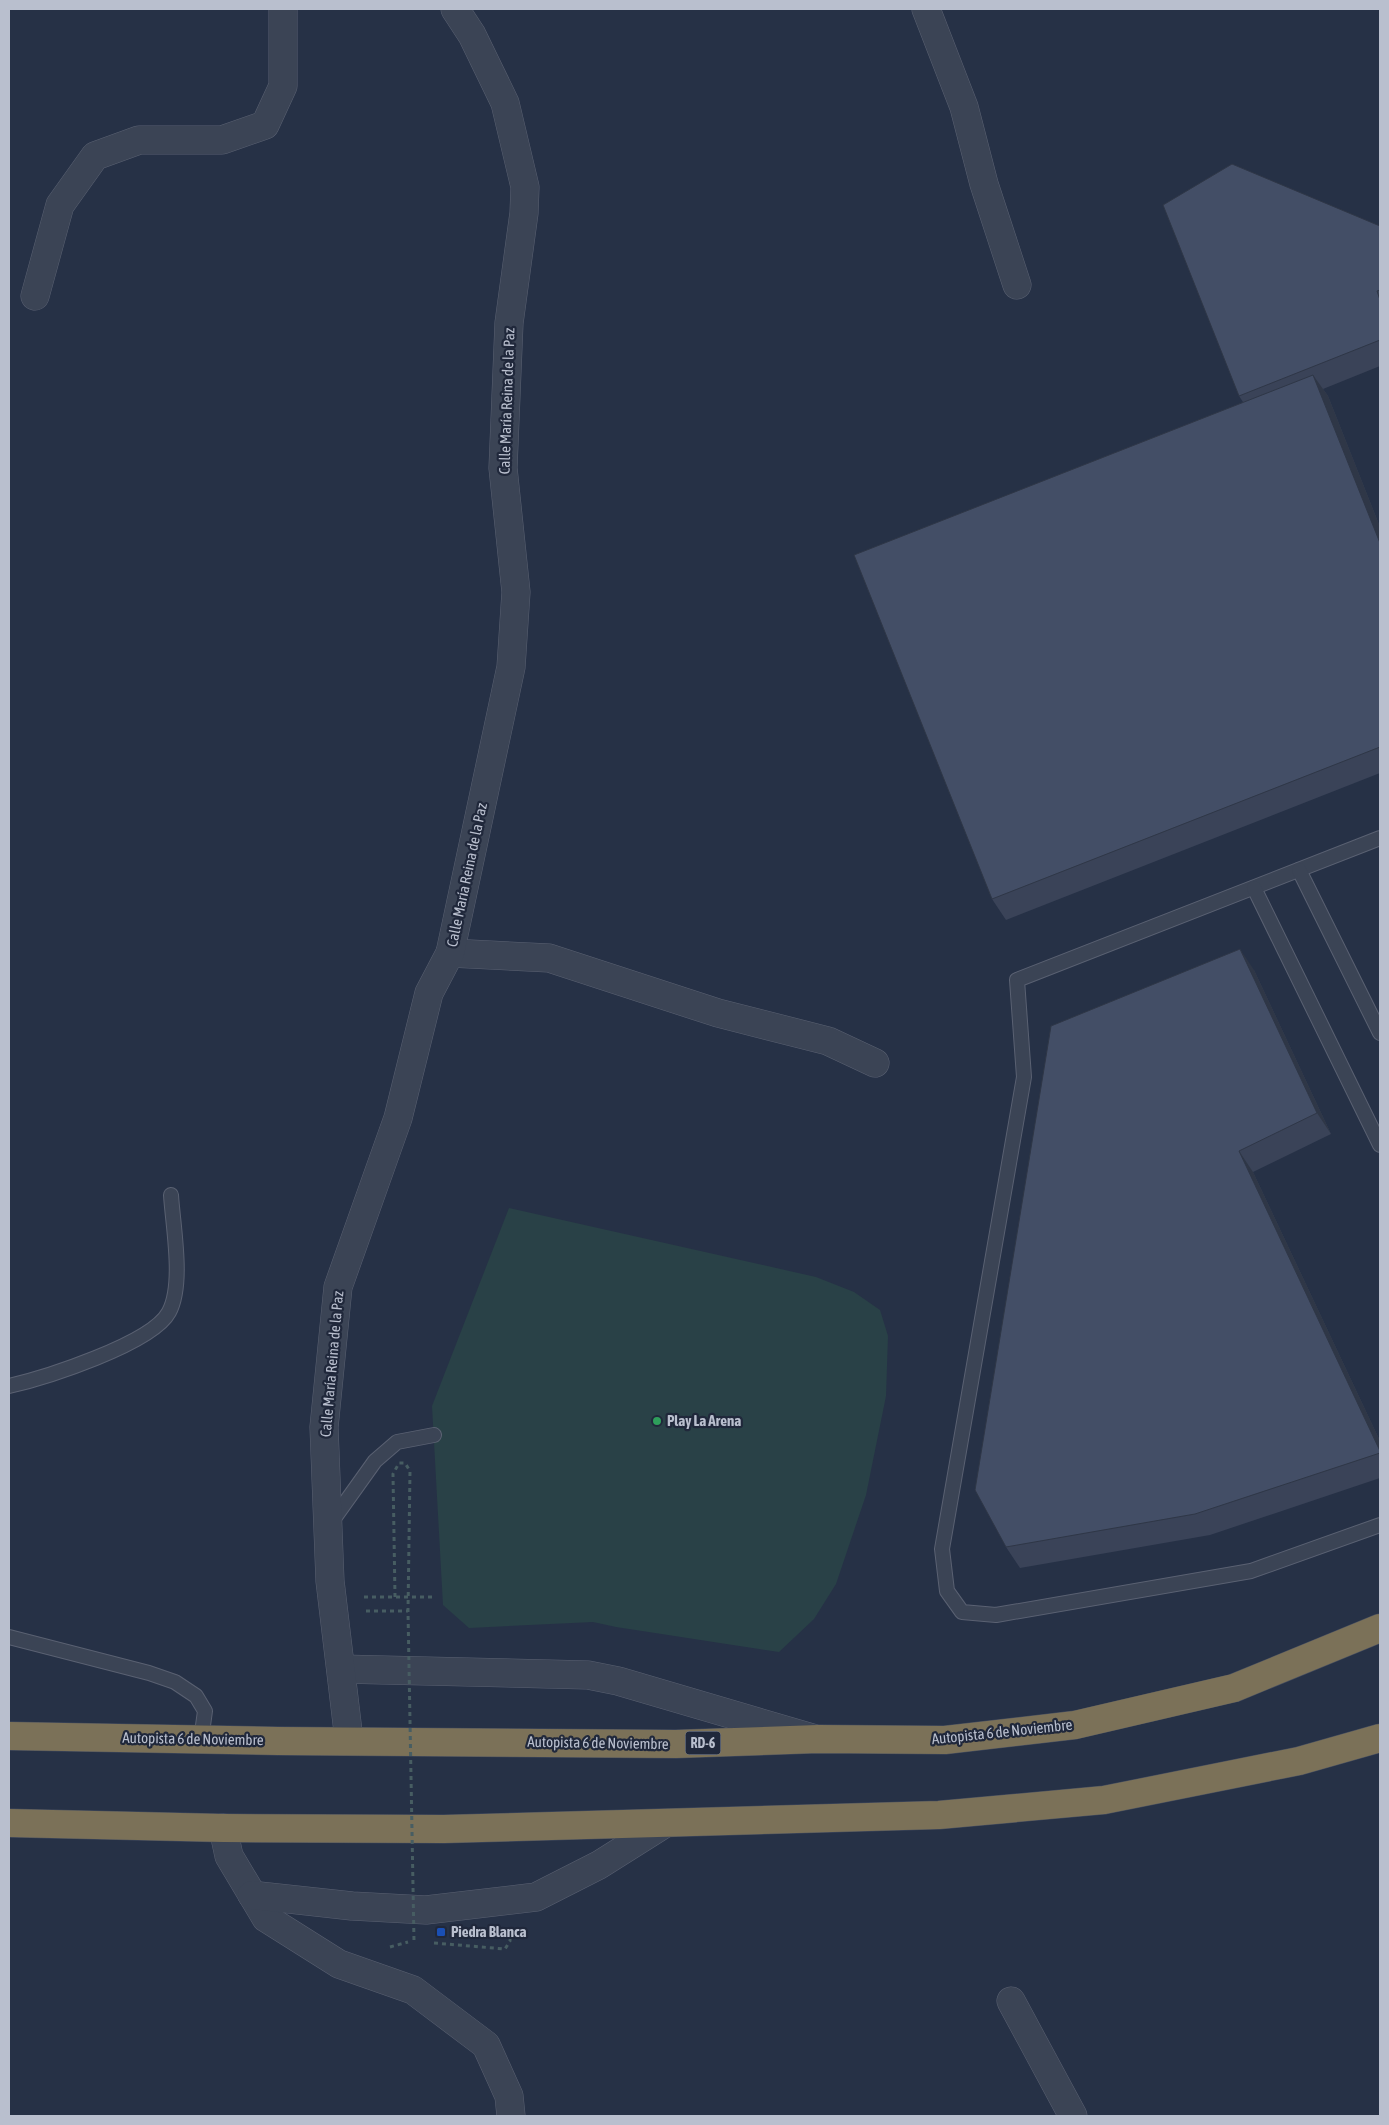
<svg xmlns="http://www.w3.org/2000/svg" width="1389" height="2125" viewBox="0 0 1389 2125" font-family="'Asap Condensed',sans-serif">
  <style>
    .green { fill: #294147 }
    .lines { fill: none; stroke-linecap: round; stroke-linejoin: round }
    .lane-casing { stroke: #5a6172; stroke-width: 16 }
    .street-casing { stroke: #5a6172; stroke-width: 29 }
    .highway-casing { stroke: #464e60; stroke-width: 29 }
    .path { stroke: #475d62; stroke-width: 3; stroke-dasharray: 4 4; stroke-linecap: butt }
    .lane { stroke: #3b4455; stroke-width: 14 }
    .street { stroke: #3b4455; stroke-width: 28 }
    .highway { stroke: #7b7158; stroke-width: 28 }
    .path-bridge { stroke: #475d62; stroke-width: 3; stroke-dasharray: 4 4; stroke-linecap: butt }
    .wall { fill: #3a4358 }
    .shaded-wall { fill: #2f3747 }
    .building { fill: #434e66; stroke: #2f3747 }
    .leisure-dot { fill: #2e9e5b; stroke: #20283b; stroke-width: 2 }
    .transit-dot { fill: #1a4fb4; stroke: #20283b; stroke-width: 2 }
    .labels { text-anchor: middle; stroke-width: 4.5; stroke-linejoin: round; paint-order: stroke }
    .shield { fill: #20283b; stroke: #8b92a2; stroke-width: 1 }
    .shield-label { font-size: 14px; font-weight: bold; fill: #b9bfce }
    .street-label { font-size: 15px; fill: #b9bfce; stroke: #20283b }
    .poi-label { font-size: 15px; font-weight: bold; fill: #b9bfce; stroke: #20283b; text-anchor: start }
  </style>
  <rect width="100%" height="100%" fill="#263146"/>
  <!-- green -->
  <polygon class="green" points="509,1208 816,1277 854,1292 880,1310 888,1336 886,1396 866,1495 836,1584 814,1619 779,1652 616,1627 593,1622 469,1628 443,1605 432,1406"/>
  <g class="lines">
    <defs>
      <g id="lane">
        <polyline points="1380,838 1017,980 1024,1077 942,1549 947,1591 962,1612 996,1615 1251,1571 1380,1525"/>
        <polyline points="1299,870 1380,1033"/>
        <polyline points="1254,888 1380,1145"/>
        <path d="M9,1386c35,-8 143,-42 160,-74 15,-28 4,-85 2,-117"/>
        <polyline points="330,1524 375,1461 397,1442 434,1435"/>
        <polyline points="9,1637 149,1673 175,1682 196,1696 205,1711 201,1740"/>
      </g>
      <g id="street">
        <polyline points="926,9 964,107 984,184 1017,285"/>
        <polyline points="35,296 60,205 95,156 139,140 222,140 265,125 283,86 283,9"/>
        <polyline points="450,953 549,958 718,1013 828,1041 875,1063"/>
        <polyline points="341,1669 588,1675 618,1681 812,1738"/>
        <polyline points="349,1740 330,1581 324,1427 338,1287 398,1118 429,993 450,953 511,667 516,592 503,468 509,323 524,213 525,187 505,103 472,35 455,9"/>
        <polyline points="223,1828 229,1856 266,1918 339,1964 413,1990 486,2045 509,2096 511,2116"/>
        <polyline points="252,1895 352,1906 426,1910 536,1897 599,1865 664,1824"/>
        <polyline points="1011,2001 1073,2116"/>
      </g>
      <g id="highway">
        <polyline points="9,1736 278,1741 676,1744 818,1739 945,1740 1075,1725 1234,1688 1380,1628"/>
        <polyline points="9,1823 223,1828 444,1829 939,1815 1104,1800 1299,1761 1380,1738"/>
      </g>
    </defs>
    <!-- lane casing -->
    <use href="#lane" class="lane-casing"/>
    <!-- street casing -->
    <use href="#street" class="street-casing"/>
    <!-- highway casing -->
    <use href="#highway" class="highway-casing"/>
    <!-- path -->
    <g class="path">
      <polyline points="364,1597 436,1597"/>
      <polyline points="366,1611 408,1611"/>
      <polyline points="434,1943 505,1949 510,1941 510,1931"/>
      <polyline points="390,1947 408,1942"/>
    </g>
    <!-- lane -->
    <use href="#lane" class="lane"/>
    <!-- street -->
    <use href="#street" class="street"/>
    <!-- highway -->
    <use href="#highway" class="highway"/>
    <!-- path-bridge -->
    <polyline class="path-bridge" points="395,1597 393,1474 399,1463 405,1463 410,1471 408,1611 414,1941"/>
  </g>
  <!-- wall -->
  <g class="wall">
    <polygon points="1380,226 1380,366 1323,389 1328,396 1380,527 1380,773 1006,920 992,899 1243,402 1239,396"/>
    <polygon points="1254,970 1331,1134 1253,1172 1380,1441 1380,1478 1210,1535 1020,1568 1006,1547"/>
  </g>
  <!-- shaded-wall -->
  <g class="shaded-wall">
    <polygon points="1313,375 1328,396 1380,527 1380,543"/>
    <polygon points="1240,949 1254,970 1331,1134 1317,1113"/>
    <polygon points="1239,1151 1253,1172 1380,1441 1380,1451"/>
  </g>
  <!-- building -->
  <g class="building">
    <polygon points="1232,164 1380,226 1380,290 1377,291 1380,300 1380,340 1239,396 1163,205"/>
    <polygon points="1313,375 1380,543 1380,747 992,899 854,555"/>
    <polygon points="1240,949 1317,1113 1239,1151 1380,1451 1380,1453 1195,1514 1006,1547 975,1490 1051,1026"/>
  </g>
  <!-- markers -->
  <circle class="leisure-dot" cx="657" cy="1421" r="5"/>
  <rect class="transit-dot" x="436" y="1927" width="10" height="10" rx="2.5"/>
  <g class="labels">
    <!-- shield labels -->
    <rect class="shield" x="685.5" y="1731.5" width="35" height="23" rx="4"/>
    <g class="shield-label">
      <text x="703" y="1748">RD-6</text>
    </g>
    <!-- street labels -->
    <g class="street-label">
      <text transform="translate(507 401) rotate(-88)" y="5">Calle María Reina de la Paz</text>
      <text transform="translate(467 875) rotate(-78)" y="5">Calle María Reina de la Paz</text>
      <text transform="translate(332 1364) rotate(-85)" y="5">Calle María Reina de la Paz</text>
      <text transform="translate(1002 1732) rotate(-6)" y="5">Autopista 6 de Noviembre</text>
      <text transform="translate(193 1739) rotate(1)" y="5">Autopista 6 de Noviembre</text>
      <text transform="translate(598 1743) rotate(1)" y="5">Autopista 6 de Noviembre</text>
    </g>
    <!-- poi labels -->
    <g class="poi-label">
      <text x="667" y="1426">Play La Arena</text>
      <text x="451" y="1937">Piedra Blanca</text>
    </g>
  </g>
  <!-- border -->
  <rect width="1389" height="2125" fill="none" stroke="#b9bfce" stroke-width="20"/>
</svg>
